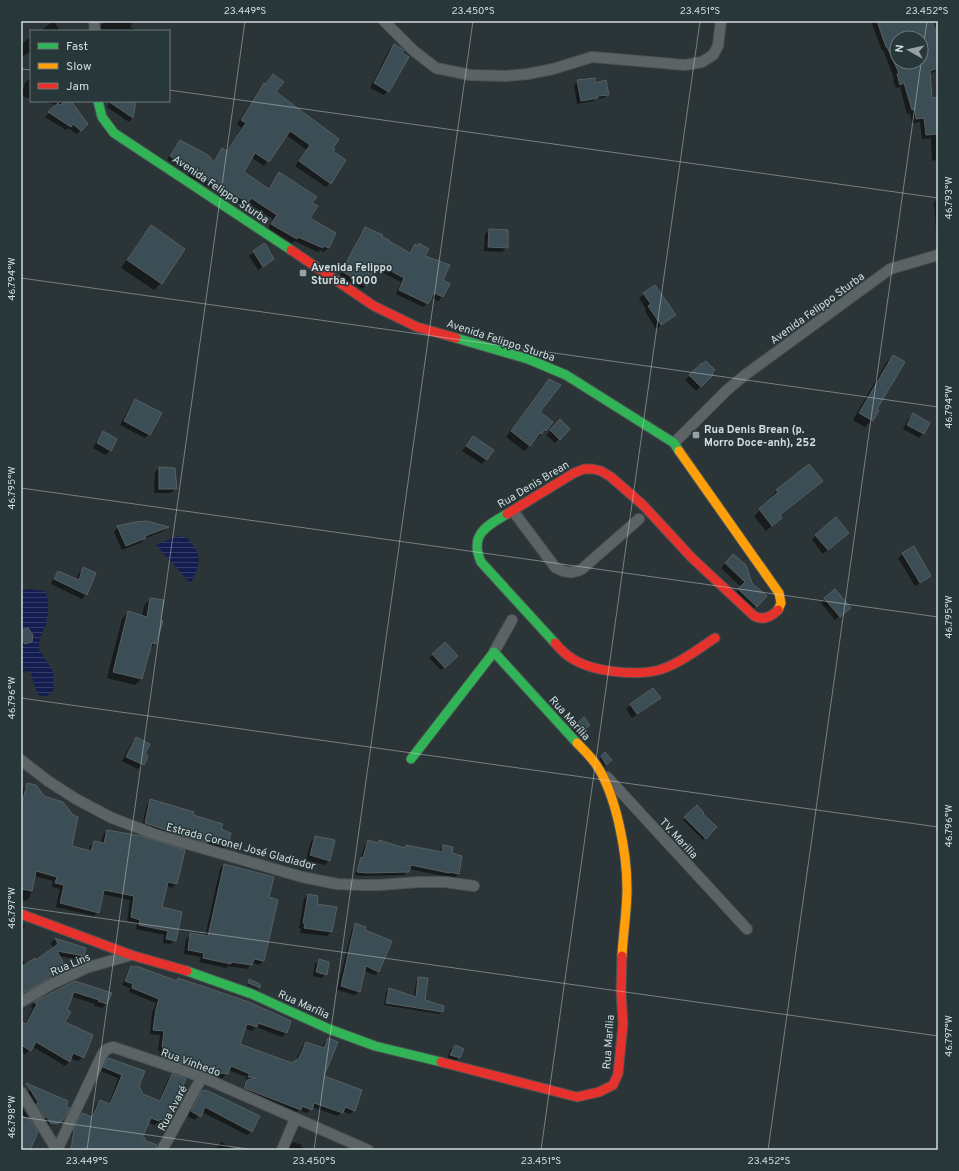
<svg xmlns="http://www.w3.org/2000/svg" width="959" height="1171" viewBox="0 0 959 1171" font-family="Overpass,sans-serif">
  <style>
    .water { fill: url(#water-rules) }
    .shadow { fill: #0007; fill-rule: evenodd }
    .building { fill: #3b4e56; stroke: #585e61; fill-rule: evenodd }
    .lines { fill: none; stroke-linecap: round; stroke-linejoin: round }
    .street-casing { stroke: #4a5253; stroke-width: 12 }
    .fast-casing { stroke: #4a5253; stroke-width: 11 }
    .slow-casing { stroke: #4a5253; stroke-width: 11 }
    .jam-casing { stroke: #4a5253; stroke-width: 11 }
    .street { stroke: #5c6365; stroke-width: 10 }
    .fast { stroke: #30b455; stroke-width: 9 }
    .slow { stroke: #ff9f0a; stroke-width: 9 }
    .jam { stroke: #e5322d; stroke-width: 9 }
    .ticks { fill: none; stroke: #d3dcde; stroke-width: 1; stroke-opacity: 0.45 }
    .poi-dot { fill: #98a1a3; stroke: #27373a; stroke-width: 1.5 }
    .labels { text-anchor: middle; stroke-width: 3; stroke-linejoin: round; paint-order: stroke }
    .street-label { font-size: 11px; fill: #d3dcde; stroke: #27373a }
    .poi-label { font-size: 11px; font-weight: bold; fill: #d3dcde; stroke: #27373a; text-anchor: start }
    .neatline { fill: none; stroke: #d3dcde; stroke-width: 1.5 }
    .ticks-label { font-size: 10px; text-anchor: middle; fill: #d3dcde }
  </style>
  <defs>
    <pattern id="water-rules" width="6" height="5" patternUnits="userSpaceOnUse"><rect width="6" height="5" fill="#141d4f"/><path d="M0 2.5h6" fill="none" stroke="#353d68"/></pattern>
  </defs>
  <rect width="100%" height="100%" fill="#2b3436"/>
  <!-- water -->
  <g class="water">
    <path d="M177,536l10,2c17,20 13,23 4,46l-35,-39z"/>
    <path d="M29,589l16,2 3,7v13l-2,14 -6,12 -1,12 14,23 1,17 -7,7h-7c-7,-8 -5,-17 -11,-25l-8,1v-81z"/>
  </g>
  <!-- shadow -->
  <g class="shadow">
    <polygon points="54,21 60,31 40,31"/>
    <polygon points="105,21 134,21 130,26 135,31 99,31 99,27"/>
    <path d="M871,21h59l8,16v33l-9,4 3,25 6,-1v83l-2,-21 -4,1 -1,-23 -9,1 -2,-17 -8,1 -2,-10 -3,1 -7,-27 -4,1 -3,-8 1,-2 -11,-28 -1,1zM897,38h24v24h-24z"/>
    <polygon points="31,37 31,51 22,57 21,55 21,44"/>
    <polygon points="394,46 388,91 384,95 370,88 389,50"/>
    <polygon points="29,79 31,79 31,99 21,96 25,83"/>
    <polygon points="269,80 275,92 332,148 330,183 326,187 295,166 307,150 286,135 264,166 251,157 242,172 268,189 279,174 311,203 309,218 328,248 324,252 320,250 318,252 294,241 292,243 268,229 273,219 248,203 243,207 227,196 225,198 200,182 186,177 189,174 167,160 176,145 180,141 213,162 223,149 226,151 242,128 237,124 260,88 264,84 265,85"/>
    <polygon points="578,81 595,84 608,94 604,98 595,99 593,101 577,104 574,85"/>
    <polygon points="40,101 69,101 87,124 77,134 68,128 66,130 45,117 57,105"/>
    <polygon points="108,101 135,101 133,118 129,122 107,107 109,103"/>
    <polygon points="938,199 938,230 936,230 934,202"/>
    <polygon points="151,227 161,283 154,290 121,268 144,234"/>
    <polygon points="365,228 409,253 415,245 417,246 419,244 424,256 442,281 448,284 442,297 438,301 431,297 427,304 423,307 396,294 401,282 374,268 366,285 362,289 340,276 361,232"/>
    <polygon points="489,230 507,247 502,252 484,251 485,234"/>
    <polygon points="264,245 273,259 258,270 249,256"/>
    <polygon points="655,286 675,315 656,329 645,311 646,309 639,298"/>
    <polygon points="893,356 872,420 865,427 853,420 886,363"/>
    <polygon points="702,364 712,375 696,391 685,380"/>
    <polygon points="549,380 538,412 546,430 524,451 506,437 543,386"/>
    <polygon points="135,401 149,434 145,438 120,425 131,405"/>
    <polygon points="913,415 923,433 919,438 903,429 908,419"/>
    <polygon points="560,421 568,429 555,443 546,435"/>
    <polygon points="104,433 110,450 106,455 93,448 99,437"/>
    <polygon points="473,437 493,450 482,464 462,451"/>
    <polygon points="159,468 175,489 171,493 154,493 155,472"/>
    <polygon points="822,481 779,516 781,518 766,531 754,516 772,499 771,497 777,490"/>
    <polygon points="118,527 167,527 164,531 146,538 140,543 122,550 114,532"/>
    <polygon points="816,535 843,537 823,554 812,540"/>
    <polygon points="903,554 930,576 925,580 915,586 898,558"/>
    <polygon points="733,555 752,584 765,597 752,610 735,593 741,587 721,568"/>
    <polygon points="84,569 86,594 82,599 51,584 54,577 58,572 76,580 79,573"/>
    <polygon points="150,599 159,621 162,621 155,644 150,649 141,679 135,685 107,678 122,619 128,612 142,616 144,606"/>
    <polygon points="825,599 845,612 835,620 821,603"/>
    <polygon points="21,631 31,642 29,644 23,645 21,644"/>
    <polygon points="445,643 457,656 441,670 429,658"/>
    <polygon points="653,690 659,698 632,718 626,709"/>
    <polygon points="584,718 589,725 576,737 570,731"/>
    <polygon points="136,738 144,755 147,756 143,765 138,769 122,761 132,742"/>
    <polygon points="605,753 611,760 602,769 597,761"/>
    <polygon points="27,786 71,847 89,851 90,846 94,842 101,844 103,835 107,831 176,884 172,888 166,886 161,907 175,940 171,944 163,943 164,935 136,929 137,924 127,921 130,900 102,894 98,912 94,916 56,907 60,889 52,887 53,881 34,876 30,897 26,901 21,900 21,798 23,789"/>
    <polygon points="151,800 192,815 220,830 226,846 222,850 142,827 147,804"/>
    <polygon points="697,807 702,814 715,827 703,840 683,820"/>
    <polygon points="316,837 329,860 325,865 306,860 311,841"/>
    <polygon points="369,841 377,844 379,841 404,849 406,846 439,853 440,850 443,846 451,854 458,874 455,877 444,876 409,869 404,875 363,876 355,875 365,845"/>
    <polygon points="224,865 267,898 263,960 259,965 252,963 247,969 228,966 226,968 199,962 201,957 184,954 186,939 191,934 205,937 220,869"/>
    <polygon points="309,895 331,932 327,936 300,933 301,928 299,928 304,899"/>
    <polygon points="21,925 26,926 21,930"/>
    <polygon points="356,925 364,930 379,971 375,975 364,971 359,991 355,995 337,990 352,929"/>
    <polygon points="55,939 85,948 83,955 79,960 59,956 58,968 21,992 21,959 22,959 26,965 36,961 54,949 51,943"/>
    <polygon points="319,961 326,974 322,978 313,976 315,964"/>
    <polygon points="132,967 290,1022 286,1033 282,1037 256,1027 252,1031 244,1028 238,1044 294,1065 302,1047 306,1043 322,1049 324,1043 328,1039 323,1077 354,1110 350,1114 342,1111 338,1116 312,1107 310,1110 310,1108 298,1103 297,1105 310,1110 307,1113 299,1110 296,1113 241,1092 244,1085 248,1081 245,1081 247,1077 228,1070 223,1078 200,1074 159,1060 160,1051 158,1051 160,1035 150,1034 152,1013 156,1003 129,992 130,988 122,985 128,971"/>
    <polygon points="419,978 424,1000 442,1012 439,1014 384,1005 386,992 389,989 414,997 416,981"/>
    <polygon points="250,980 259,987 257,989 247,985"/>
    <polygon points="75,982 106,1004 102,1008 94,1006 95,1004 71,996 65,1010 63,1023 83,1057 78,1061 70,1058 69,1062 65,1066 32,1046 26,1054 21,1052 21,1023 24,1025 33,1008 30,1007 34,1003"/>
    <polygon points="455,1046 459,1057 455,1062 447,1060 450,1050"/>
    <polygon points="108,1059 143,1071 135,1092 159,1101 168,1079 172,1075 178,1105 174,1108 172,1107 165,1121 161,1125 156,1123 155,1125 148,1122 141,1138 142,1150 76,1150 80,1140 71,1136 78,1118 82,1114 90,1118 96,1105 100,1101 109,1104 118,1078 100,1071 104,1063"/>
    <polygon points="30,1089 65,1107 64,1119 54,1126 49,1125 44,1117 42,1119 27,1094"/>
    <polygon points="202,1092 252,1131 247,1135 202,1112 195,1120 187,1116 198,1097"/>
    <polygon points="21,1106 37,1132 29,1150 21,1150"/>
    <polygon points="221,1142 236,1150 215,1150"/>
    <polygon points="293,1142 302,1145 301,1147 310,1150 288,1150 289,1146"/>
  </g>
  <!-- building -->
  <g class="building">
    <path d="M877,21h54l7,14v33l-8,3 2,27 6,-1v37l-12,1 -2,-17 -8,1 -1,-10 -3,1 -8,-27 -4,2 -3,-11 2,-1 -12,-26h-1zM897,38h24v24h-24z"/>
    <polygon points="394,44 404,50 402,53 409,57 389,92 374,83"/>
    <polygon points="273,74 284,82 276,92 339,139 333,148 335,149 333,151 346,160 331,184 299,161 310,145 290,131 269,162 255,153 244,172 269,189 279,172 317,197 312,203 318,206 310,218 336,233 329,248 324,246 323,248 298,237 297,239 276,227 271,224 277,215 251,198 248,203 231,192 230,194 204,178 203,180 190,172 192,169 170,156 180,140 208,155 214,162 222,148 227,151 246,123 241,120 264,83 266,84"/>
    <polygon points="595,78 595,83 606,80 609,95 598,96 598,98 581,101 577,80"/>
    <polygon points="66,101 71,101 88,124 81,131 73,124 71,127 48,112 58,103 60,105"/>
    <polygon points="108,101 136,101 133,118"/>
    <polygon points="151,225 185,249 162,284 127,260"/>
    <polygon points="365,227 383,235 382,237 389,240 389,241 410,253 415,244 418,246 419,243 429,249 425,256 450,265 443,280 450,284 443,297 434,293 428,304 399,290 404,278 378,264 367,286 343,272 347,263 346,263"/>
    <polygon points="489,229 508,230 508,248 488,247"/>
    <polygon points="264,243 266,245 274,259 263,267 253,251"/>
    <polygon points="655,285 676,315 661,325 648,306 651,304 643,293"/>
    <polygon points="893,355 905,362 877,409 879,410 873,421 859,413"/>
    <polygon points="706,361 715,370 712,373 713,375 701,387 689,375 702,363 702,364"/>
    <polygon points="549,379 561,385 540,412 553,422 546,431 545,429 542,434 540,433 530,446 511,431"/>
    <polygon points="135,399 162,413 150,435 124,421"/>
    <polygon points="913,413 930,423 924,434 907,425"/>
    <polygon points="560,419 570,429 560,440 550,430"/>
    <polygon points="103,431 117,439 111,451 97,443"/>
    <polygon points="473,436 494,450 487,460 466,446"/>
    <polygon points="809,464 823,481 780,515 782,518 772,526 759,509 778,492 776,490"/>
    <polygon points="159,467 175,468 177,489 159,489"/>
    <polygon points="836,517 849,533 828,550 815,535"/>
    <polygon points="147,521 169,527 145,536 146,538 126,546 117,526 135,522"/>
    <polygon points="914,546 931,576 920,583 902,553"/>
    <polygon points="733,554 746,565 752,583 767,596 757,607 738,589 745,582 725,563"/>
    <polygon points="83,567 96,573 87,595 54,579 58,571 79,580"/>
    <polygon points="835,589 851,608 840,617 824,598"/>
    <polygon points="150,598 164,600 160,620 163,621 156,644 152,643 142,679 113,672 128,611 147,617"/>
    <polygon points="28,628 33,635 32,642 25,644 21,641 21,630"/>
    <polygon points="445,642 458,656 445,668 432,654"/>
    <polygon points="653,688 661,698 637,714 630,704"/>
    <polygon points="584,717 590,725 581,734 574,726"/>
    <polygon points="136,737 150,744 145,754 148,756 144,765 126,757"/>
    <polygon points="605,752 612,760 606,765 601,756"/>
    <polygon points="27,783 36,785 44,796 63,802 73,815 78,817 72,846 91,851 94,841 104,843 107,830 141,836 185,850 177,884 168,882 162,907 182,912 176,941 166,939 168,931 139,925 140,920 131,917 134,896 104,890 99,913 60,903 64,885 55,883 57,877 36,871 32,891 21,889 21,808"/>
    <polygon points="150,799 194,812 193,815 223,824 221,829 231,833 227,847 207,840 207,843 187,837 145,823"/>
    <polygon points="697,805 704,813 703,814 717,827 706,839 684,817"/>
    <polygon points="315,836 335,840 330,861 310,855"/>
    <polygon points="368,840 378,843 379,840 405,848 406,845 442,852 443,845 453,847 452,853 462,856 459,874 449,872 449,873 411,865 409,872 367,873 357,872 361,857 363,858"/>
    <polygon points="224,864 274,877 269,897 278,900 264,961 254,959 252,965 231,962 231,964 203,958 204,953 188,950 190,933 208,936"/>
    <polygon points="308,894 318,896 317,904 337,907 332,932 304,928 305,924 303,923"/>
    <polygon points="355,923 366,927 365,930 392,941 379,972 366,966 360,992 341,986"/>
    <polygon points="55,938 86,948 84,956 57,951 63,962 62,963 64,965 49,973 56,975 21,994 21,967 35,958 36,960 58,944"/>
    <polygon points="319,959 329,962 327,975 316,972"/>
    <polygon points="131,966 139,967 177,981 178,978 196,984 249,1002 291,1021 287,1033 258,1023 257,1027 247,1024 240,1044 292,1063 299,1058 306,1042 324,1048 328,1038 338,1042 324,1076 362,1090 355,1111 345,1107 343,1113 314,1103 312,1110 302,1106 301,1110 244,1088 247,1080 256,1078 248,1077 250,1074 231,1066 228,1074 204,1071 177,1062 177,1060 162,1057 163,1048 162,1047 164,1031 153,1030 156,1009 159,999 132,988 133,984 125,981"/>
    <polygon points="418,977 428,978 425,1000 444,1006 443,1012 386,1003 389,988 416,997"/>
    <polygon points="249,979 260,984 260,988 248,983"/>
    <polygon points="75,981 112,993 107,1004 98,1001 99,1000 74,992 67,1010 71,1012 65,1022 93,1035 84,1058 73,1053 70,1062 36,1042 31,1051 21,1045 21,1022 26,1024 37,1004 34,1002"/>
    <polygon points="455,1045 464,1049 460,1058 450,1055"/>
    <polygon points="108,1058 145,1071 139,1086 143,1094 160,1101 172,1074 186,1079 178,1097 185,1095 179,1105 175,1103 166,1122 160,1119 159,1121 151,1118 142,1138 145,1138 144,1140 157,1145 156,1150 71,1150 74,1128 82,1113 92,1117 100,1100 110,1104 122,1075 103,1067"/>
    <polygon points="26,1083 68,1101 66,1107 70,1108 64,1119 57,1124 51,1124 46,1116 45,1118 36,1105 38,1102"/>
    <polygon points="206,1090 260,1116 252,1132 205,1107 201,1117 191,1111 202,1091"/>
    <polygon points="21,1116 30,1119 38,1132 30,1150 21,1150"/>
  </g>
  <g class="lines">
    <defs>
      <g id="street">
        <polyline points="94,21 95,31"/>
        <polyline points="384,21 414,51 436,68 470,75 505,76 528,74 553,69 592,57 685,65 702,62 713,55 718,46 721,21"/>
        <polyline points="674,443 727,390 745,375 890,269 938,255"/>
        <path d="M513,511l42,56c10,6 17,7 27,2l57,-50"/>
        <polyline points="494,652 512,620"/>
        <polyline points="21,760 48,781 76,799 112,818 157,835 302,877 337,884 359,885 379,885 419,882 445,882 474,886"/>
        <polyline points="607,777 747,929"/>
        <polyline points="21,1002 52,984 86,968 131,955"/>
        <polyline points="21,1092 57,1150"/>
        <polyline points="57,1150 103,1053 107,1049 113,1047 202,1077 368,1150"/>
        <polyline points="162,1150 202,1077"/>
        <polyline points="282,1150 295,1119"/>
      </g>
      <g id="fast">
        <polyline points="98,101 102,117 114,133 291,250"/>
        <polyline points="456,338 528,359 566,375 674,443 679,451"/>
        <path d="M507,514c-21,12 -38,21 -26,48l74,81"/>
        <polyline points="411,759 494,652 577,743"/>
        <polyline points="187,971 252,994 329,1029 375,1046 441,1062"/>
      </g>
      <g id="slow">
        <polyline points="679,451 779,593 781,603 778,610"/>
        <path d="M577,743c6,6 13,13 18,20 21,30 32,89 32,126 0,22 -4,45 -5,67"/>
      </g>
      <g id="jam">
        <polyline points="291,250 374,306 417,327 456,338"/>
        <path d="M507,514l67,-41 10,-4h9l8,2 10,6 32,28 49,53 62,58c9,5 17,1 24,-6"/>
        <path d="M555,643c5,6 11,12 18,16 20,13 64,17 86,11 20,-6 39,-21 56,-32"/>
        <polyline points="21,914 131,955 187,971"/>
        <polyline points="441,1062 577,1097 599,1092 613,1085 618,1074 623,1024 621,991 622,956"/>
      </g>
    </defs>
    <!-- street casing -->
    <use href="#street" class="street-casing"/>
    <!-- fast casing -->
    <use href="#fast" class="fast-casing"/>
    <!-- slow casing -->
    <use href="#slow" class="slow-casing"/>
    <!-- jam casing -->
    <use href="#jam" class="jam-casing"/>
    <!-- street -->
    <use href="#street" class="street"/>
    <!-- fast -->
    <use href="#fast" class="fast"/>
    <!-- slow -->
    <use href="#slow" class="slow"/>
    <!-- jam -->
    <use href="#jam" class="jam"/>
  </g>
  <!-- ticks -->
  <path class="ticks" d="M21,69l10,1M169,90l769,108M21,278l917,129M21,488l917,129M21,698l917,129M21,907l917,129M21,1117l234,33M87,1150l158,-1129M314,1150l159,-1129M541,1150l159,-1129M768,1150l159,-1129"/>
  <!-- markers -->
  <g class="poi-dot">
    <rect x="299" y="269" width="8" height="8" rx="2"/>
    <rect x="692" y="431" width="8" height="8" rx="2"/>
  </g>
  <g class="labels">
    <!-- street labels -->
    <g class="street-label">
      <text transform="translate(221 189) rotate(34)" y="4">Avenida Felippo Sturba</text>
      <text transform="translate(817 308) rotate(-36)" y="4">Avenida Felippo Sturba</text>
      <text transform="translate(501 340) rotate(18)" y="4">Avenida Felippo Sturba</text>
      <text transform="translate(533 484) rotate(-31)" y="4">Rua Denis Brean</text>
      <text transform="translate(570 718) rotate(48)" y="4">Rua Marília</text>
      <text transform="translate(679 838) rotate(47)" y="4">TV. Marilia</text>
      <text transform="translate(241 846) rotate(15)" y="4">Estrada Coronel José Gladiador</text>
      <text transform="translate(70 964) rotate(-23)" y="4">Rua Lins</text>
      <text transform="translate(304 1004) rotate(24)" y="4">Rua Marília</text>
      <text transform="translate(608 1042) rotate(-86)" y="4">Rua Marília</text>
      <text transform="translate(191 1062) rotate(20)" y="4">Rua Vinhedo</text>
      <text transform="translate(172 1108) rotate(-62)" y="4">Rua Avaré</text>
    </g>
    <!-- poi labels -->
    <g class="poi-label">
      <text x="311" y="271">Avenida Felippo<tspan x="311" dy="13">Sturba, 1000</tspan></text>
      <text x="704" y="433">Rua Denis Brean (p.<tspan x="704" dy="13">Morro Doce-anh), 252</tspan></text>
    </g>
  </g>
  <!-- border -->
  <rect width="959" height="1171" fill="none" stroke="#27373a" stroke-width="44"/>
  <!-- legend -->
  <rect x="30" y="30" width="140" height="72" fill="#27373a" stroke="#6c797c"/>
  <rect x="38" y="43" width="20" height="6" fill="#30b455" stroke="#6c797c"/>
  <text x="66" y="50" font-size="12" fill="#d3dcde">Fast</text>
  <rect x="38" y="63" width="20" height="6" fill="#ff9f0a" stroke="#6c797c"/>
  <text x="66" y="70" font-size="12" fill="#d3dcde">Slow</text>
  <rect x="38" y="83" width="20" height="6" fill="#e5322d" stroke="#6c797c"/>
  <text x="66" y="90" font-size="12" fill="#d3dcde">Jam</text>
  <!-- north arrow -->
  <g transform="translate(909 50) rotate(278)"><circle r="19" fill="#27373a" stroke="#6c797c"/>
  <path d="M0-3L7 15L0 10L-7 15Z" fill="#98a1a3"/>
  <text y="-6" font-size="11" font-weight="bold" text-anchor="middle" fill="#d3dcde">N</text>
  </g>
  <rect x="22" y="22" width="915" height="1127" class="neatline"/>
  <g class="ticks-label">
    <text x="245" y="14">23.449°S</text>
    <text x="473" y="14">23.450°S</text>
    <text x="700" y="14">23.451°S</text>
    <text x="927" y="14">23.452°S</text>
    <text transform="translate(948 198) rotate(-90)" y="4">46.793°W</text>
    <text transform="translate(11 279) rotate(-90)" y="4">46.794°W</text>
    <text transform="translate(948 407) rotate(-90)" y="4">46.794°W</text>
    <text transform="translate(11 488) rotate(-90)" y="4">46.795°W</text>
    <text transform="translate(948 617) rotate(-90)" y="4">46.795°W</text>
    <text transform="translate(11 698) rotate(-90)" y="4">46.796°W</text>
    <text transform="translate(948 826) rotate(-90)" y="4">46.796°W</text>
    <text transform="translate(11 908) rotate(-90)" y="4">46.797°W</text>
    <text transform="translate(948 1036) rotate(-90)" y="4">46.797°W</text>
    <text transform="translate(11 1117) rotate(-90)" y="4">46.798°W</text>
    <text x="87" y="1164">23.449°S</text>
    <text x="314" y="1164">23.450°S</text>
    <text x="541" y="1164">23.451°S</text>
    <text x="769" y="1164">23.452°S</text>
  </g>
</svg>
